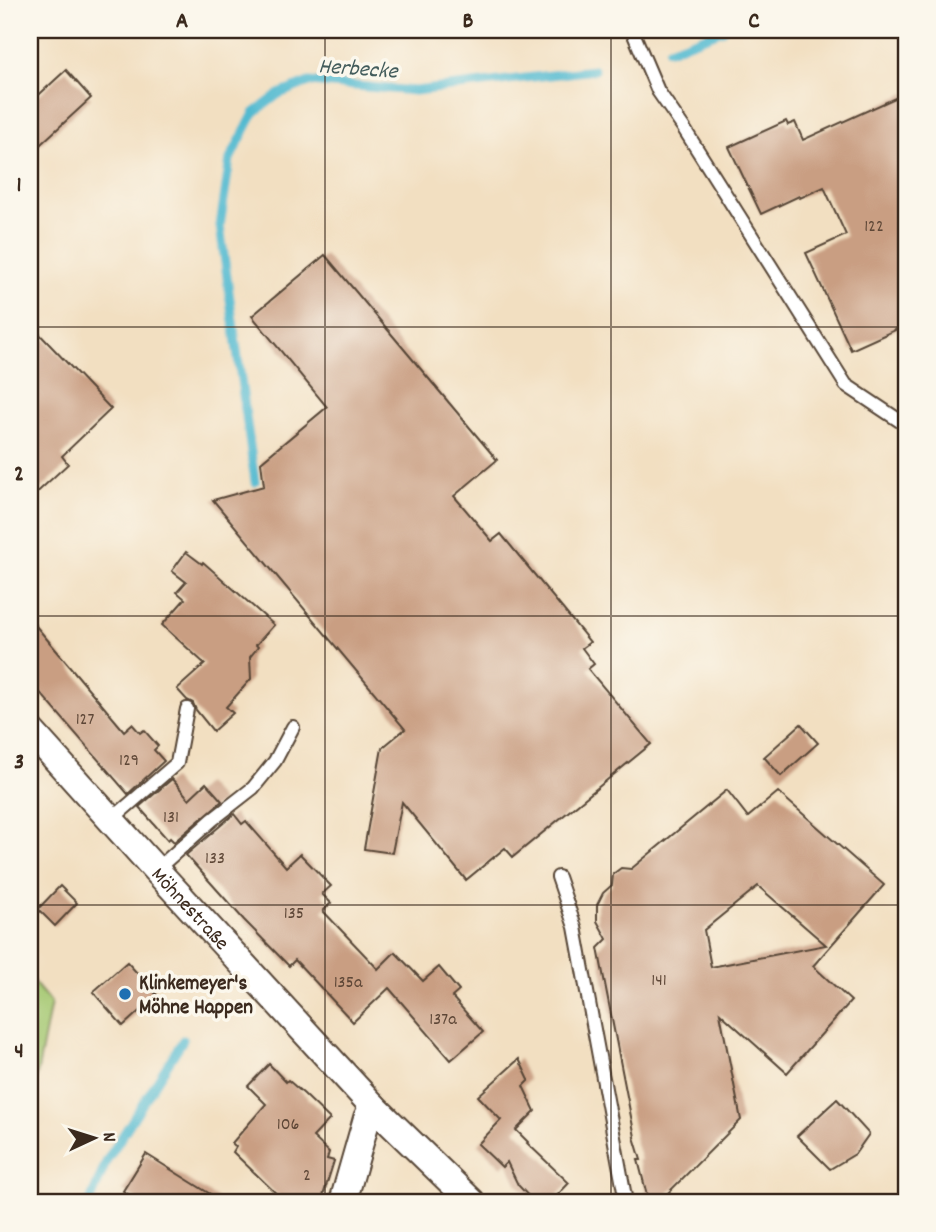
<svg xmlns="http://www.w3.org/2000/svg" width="936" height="1232" viewBox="0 0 936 1232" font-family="Dekko,sans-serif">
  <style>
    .green { fill: #a4c871; stroke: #707948; stroke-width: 2 }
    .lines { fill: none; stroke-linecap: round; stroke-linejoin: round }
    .stream { stroke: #53bad0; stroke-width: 9 }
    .building { fill: #c99e82; fill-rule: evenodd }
    .service-casing { stroke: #564536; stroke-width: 16 }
    .minor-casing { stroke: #564536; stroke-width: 30 }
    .service { stroke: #fff; stroke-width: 12 }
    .minor { stroke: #fff; stroke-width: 26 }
    .grid { fill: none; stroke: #3b2a1e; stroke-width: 2; stroke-opacity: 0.55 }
    .poi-dot { fill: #1f6fb2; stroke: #fbf7ec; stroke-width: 2.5 }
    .labels { text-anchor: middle; stroke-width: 7; stroke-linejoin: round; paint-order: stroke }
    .number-label { font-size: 18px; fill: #5e4737 }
    .street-label { font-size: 21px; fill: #3b2a1e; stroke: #fbf7ec }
    .poi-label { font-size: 21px; font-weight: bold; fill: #3b2a1e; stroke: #fbf7ec; text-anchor: start }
    .water-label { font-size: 23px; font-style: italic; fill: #435c5c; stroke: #fbf7ec }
    .neatline { fill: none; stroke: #3b2a1e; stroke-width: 2.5 }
    .grid-label { font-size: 23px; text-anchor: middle; font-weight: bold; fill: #3b2a1e }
  </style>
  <rect width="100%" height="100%" fill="#fbf7ec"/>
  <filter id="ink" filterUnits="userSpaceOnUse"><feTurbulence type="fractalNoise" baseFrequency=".0143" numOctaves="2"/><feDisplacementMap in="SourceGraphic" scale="14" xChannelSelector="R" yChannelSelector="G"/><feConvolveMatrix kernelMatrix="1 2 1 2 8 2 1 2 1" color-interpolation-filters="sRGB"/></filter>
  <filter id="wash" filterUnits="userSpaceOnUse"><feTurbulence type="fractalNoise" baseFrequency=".00686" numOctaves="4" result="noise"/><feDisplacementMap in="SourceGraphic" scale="28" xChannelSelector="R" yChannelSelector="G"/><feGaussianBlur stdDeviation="1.57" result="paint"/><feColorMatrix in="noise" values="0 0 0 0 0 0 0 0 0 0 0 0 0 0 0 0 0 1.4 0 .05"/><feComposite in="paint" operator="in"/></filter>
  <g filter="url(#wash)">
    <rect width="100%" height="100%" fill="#f2dfc1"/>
    <!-- green -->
    <g class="green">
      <polygon points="30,978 51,1003 30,1111"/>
      <polygon points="30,1132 36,1202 30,1202"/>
    </g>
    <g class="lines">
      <!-- stream -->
      <g class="stream">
        <polyline points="669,50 723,30"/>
        <polyline points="255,482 220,226 230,159 254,113 279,94 309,82 415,91 594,70"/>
        <polyline points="90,1202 107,1160 183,1040"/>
      </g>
    </g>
    <g id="blocks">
      <!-- building -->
      <g class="building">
        <polygon points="66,70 91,98 30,154 30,103"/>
        <polygon points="906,93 906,325 851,350 806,253 846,235 824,187 800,198 799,196 761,214 729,147 786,121 788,125 795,122 803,140"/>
        <polygon points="325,255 497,460 454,496 492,541 501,534 590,642 582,648 594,664 588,669 651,744 513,857 505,848 466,880 402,802 392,853 364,849 382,748 405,729 213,500 264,486 261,462 327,407 252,316"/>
        <polygon points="30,324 111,409 62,456 68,464 30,499"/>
        <polygon points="186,552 202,564 203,562 274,625 256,645 258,647 250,657 251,679 226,707 233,713 213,731 196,710 193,703 187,700 177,689 205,664 162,625 185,599 177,592 186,582 172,571"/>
        <polygon points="30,619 124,731 132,724 140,733 144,730 158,746 154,750 164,761 128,794 30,681"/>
        <polygon points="801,724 818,743 781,776 764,757"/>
        <polygon points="172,779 189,799 206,783 222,801 174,842 170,838 168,840 139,807"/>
        <path d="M727,790l21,27 30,-25 106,93 -71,81 38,35 -64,72 -67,-60 21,107 -81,81 -12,-2 -10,-39h3l-7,-23h1l-37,-189 9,-9 -10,-18v-16l6,-12 9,-8 1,-11 8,-6 10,1zM758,886l68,59 -115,22 -7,-37z"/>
        <polygon points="234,814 242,824 246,821 286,867 300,854 331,886 322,894 331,903 323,911 378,969 395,952 423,981 439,967 459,991 452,997 483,1032 451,1060 389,988 353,1022 295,960 289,966 244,920 186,855"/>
        <polygon points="60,886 77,903 55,926 38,909"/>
        <polygon points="127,962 157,995 123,1026 93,992"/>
        <polygon points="519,1059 529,1080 523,1086 535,1111 516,1130 528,1142 527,1143 569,1183 551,1202 534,1202 518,1185 507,1162 502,1167 478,1144 501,1120 478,1096"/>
        <polygon points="269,1064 286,1082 288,1080 304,1094 330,1119 313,1137 329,1152 327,1159 334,1161 321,1202 285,1202 233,1152 236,1147 232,1143 266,1104 248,1086"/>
        <polygon points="837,1099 869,1134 855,1154 830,1169 797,1136"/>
        <polygon points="146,1154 223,1202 141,1202 123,1191"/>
      </g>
    </g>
  </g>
  <g filter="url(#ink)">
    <use href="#blocks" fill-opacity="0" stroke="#564536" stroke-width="2"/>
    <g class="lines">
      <defs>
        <g id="service">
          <polyline points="632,30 658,91 683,127 846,385 906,425"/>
          <polyline points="111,820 177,763 187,709"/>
          <polyline points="156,870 212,820 253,788 275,761 293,727"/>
          <polyline points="558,877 575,927 626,1202"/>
        </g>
        <g id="minor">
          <path id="s1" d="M30,730l126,140 217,236 99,96"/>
          <polyline points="343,1202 367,1118 373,1106"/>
        </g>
      </defs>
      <!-- service casing -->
      <use href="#service" class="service-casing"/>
      <!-- minor casing -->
      <use href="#minor" class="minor-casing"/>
      <!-- service -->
      <use href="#service" class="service"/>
      <!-- minor -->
      <use href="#minor" class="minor"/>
    </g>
  </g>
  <!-- grid -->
  <path class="grid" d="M325,30v1172M611,30v1172M30,327h876M30,616h876M30,905h876"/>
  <!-- markers -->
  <circle class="poi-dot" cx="125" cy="994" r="7"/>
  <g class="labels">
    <!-- number labels -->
    <g class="number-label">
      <text x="874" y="231">122</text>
      <text x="85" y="724">127</text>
      <text x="129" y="765">129</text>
      <text x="171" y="822">131</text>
      <text x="215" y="863">133</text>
      <text x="294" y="918">135</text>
      <text x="659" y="985">141</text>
      <text x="348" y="987">135a</text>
      <text x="443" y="1024">137a</text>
      <text x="288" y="1129">106</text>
      <text x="307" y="1180">2</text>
    </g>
    <!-- street labels -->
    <g class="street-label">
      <text dy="7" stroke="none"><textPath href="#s1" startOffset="240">Möhnestraße</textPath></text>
    </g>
    <!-- poi labels -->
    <g class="poi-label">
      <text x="139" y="989">Klinkemeyer's<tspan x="139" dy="24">Möhne Happen</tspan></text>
    </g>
    <!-- water labels -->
    <g class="water-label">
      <text transform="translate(358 67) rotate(4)" y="8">Herbecke</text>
    </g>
  </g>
  <!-- margin -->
  <rect width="936" height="1232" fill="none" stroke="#fbf7ec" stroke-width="77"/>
  <!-- north arrow -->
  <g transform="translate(94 1138) rotate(86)" stroke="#fbf7ec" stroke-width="5" paint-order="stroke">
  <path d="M0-5L12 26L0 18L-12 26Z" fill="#3b2a1e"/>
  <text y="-10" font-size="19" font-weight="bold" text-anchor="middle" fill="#3b2a1e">N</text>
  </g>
  <rect x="38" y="38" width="860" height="1156" class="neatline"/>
  <g class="grid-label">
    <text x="182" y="27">A</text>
    <text x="468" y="27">B</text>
    <text x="754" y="27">C</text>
    <text x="19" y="191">1</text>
    <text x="19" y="480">2</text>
    <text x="19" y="768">3</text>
    <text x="19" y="1057">4</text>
  </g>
</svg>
